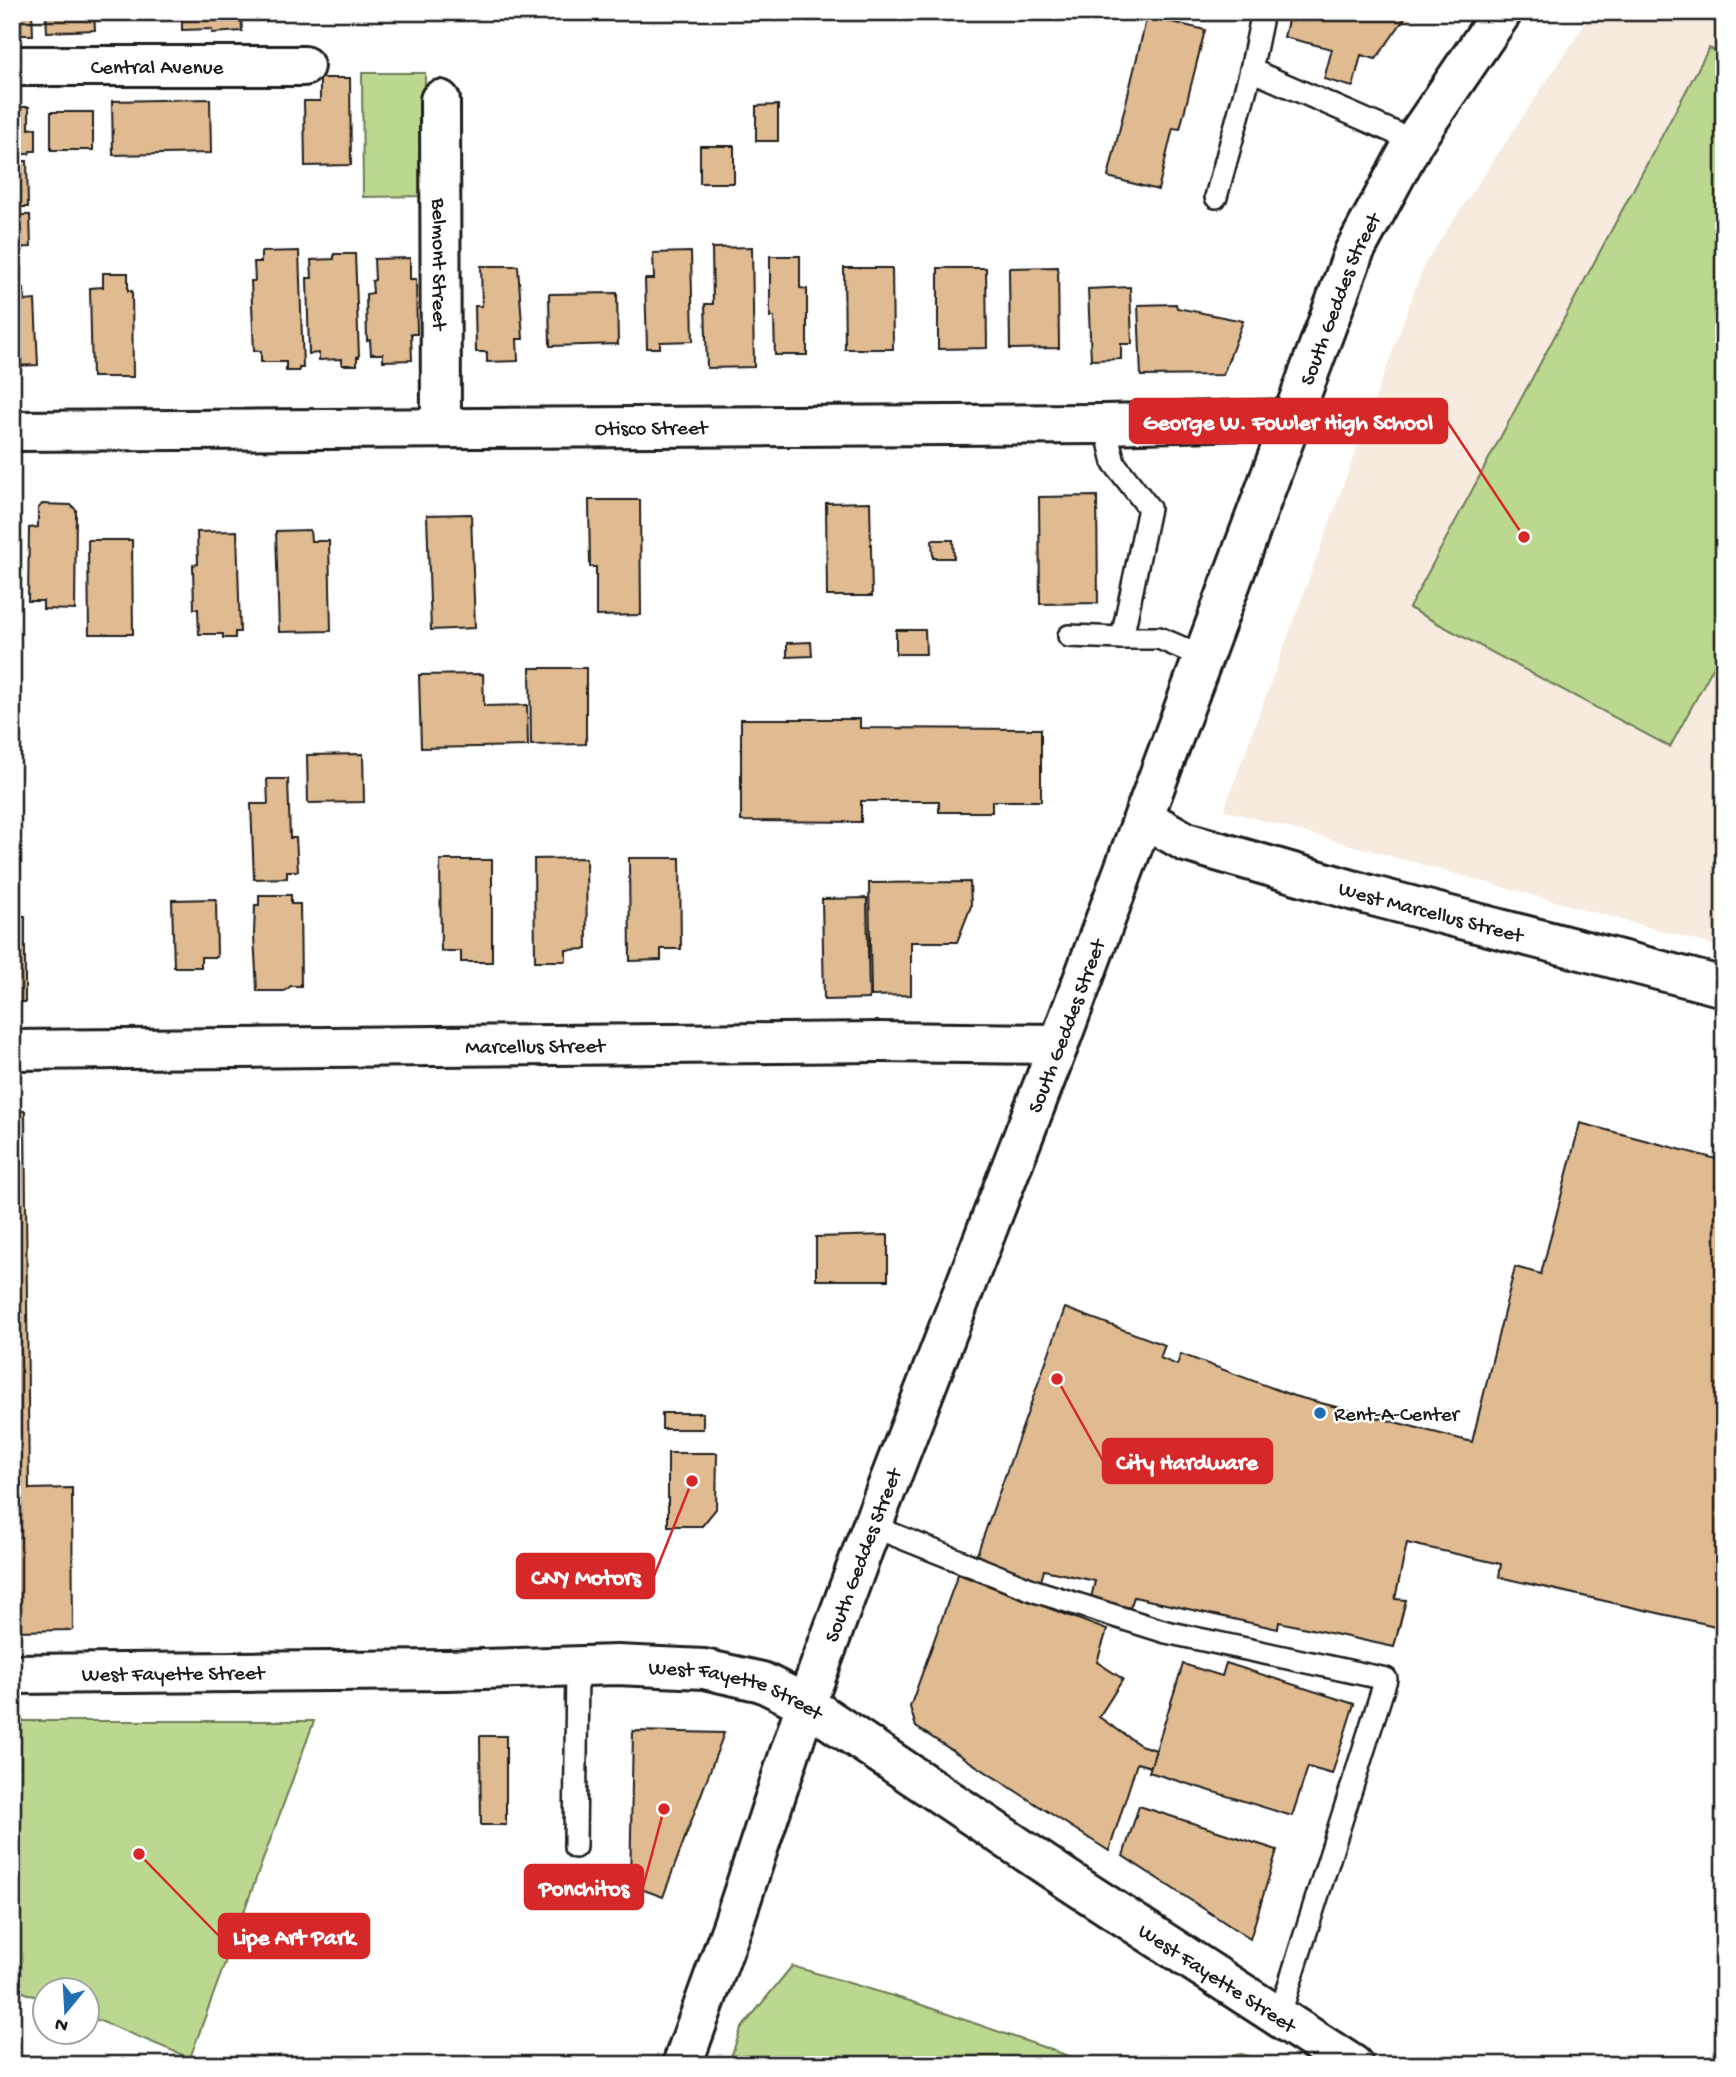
<svg xmlns="http://www.w3.org/2000/svg" width="1736" height="2077" viewBox="0 0 1736 2077" font-family="'Gochi Hand',sans-serif">
  <style>
    .built { fill: #f6ebde }
    .green { fill: #bcd890; stroke: #6c7a56; stroke-width: 2 }
    .building { fill: #e0bb91; stroke: #1c1c1c; stroke-width: 2 }
    .lines { fill: none; stroke-linecap: round; stroke-linejoin: round }
    .lane-casing { stroke: #1c1c1c; stroke-width: 26 }
    .street-casing { stroke: #1c1c1c; stroke-width: 44 }
    .secondary-casing { stroke: #1c1c1c; stroke-width: 44 }
    .lane { stroke: #fff; stroke-width: 21 }
    .street { stroke: #fff; stroke-width: 38 }
    .secondary { stroke: #fff; stroke-width: 38 }
    .poi-dot { fill: #1f6fb2; stroke: #fff; stroke-width: 2.5 }
    .labels { text-anchor: middle; stroke-width: 5; stroke-linejoin: round; paint-order: stroke }
    .street-label { font-size: 21px; fill: #1c1c1c; stroke: #fff }
    .poi-label { font-size: 21px; fill: #1c1c1c; stroke: #fff; text-anchor: start }
    .leader { fill: none; stroke: #d62828; stroke-width: 2.5 }
    .callout-dot { fill: #d62828; stroke: #fff; stroke-width: 2.5 }
    .callout { fill: #d62828; stroke: #d62828; stroke-width: 2.5 }
    .callout-label { font-size: 23px; text-anchor: middle; font-weight: bold; fill: #fff }
  </style>
  <rect width="100%" height="100%" fill="#fff"/>
  <filter id="ink" filterUnits="userSpaceOnUse"><feTurbulence type="fractalNoise" baseFrequency=".0143" numOctaves="2"/><feDisplacementMap in="SourceGraphic" scale="14" xChannelSelector="R" yChannelSelector="G"/><feConvolveMatrix kernelMatrix="1 2 1 2 8 2 1 2 1" color-interpolation-filters="sRGB"/></filter>
  <g filter="url(#ink)">
    <!-- built -->
    <polygon class="built" points="1593,12 1724,12 1724,948 1224,810 1425,263"/>
    <!-- green -->
    <g class="green">
      <polygon points="1709,48 1724,55 1724,647 1670,747 1409,608"/>
      <polygon points="362,73 425,73 426,196 363,197"/>
      <polygon points="12,1721 314,1721 190,2058 88,2016 88,1990 46,1990 45,2000 12,1988"/>
      <polygon points="792,1966 913,2002 1092,2064 1141,2064 1242,2054 1268,2065 728,2065 741,2029"/>
    </g>
    <!-- building -->
    <g class="building">
      <polygon points="12,12 32,12 33,35 12,35"/>
      <polygon points="46,12 94,12 95,30 47,32"/>
      <polygon points="169,12 241,12 242,31 212,33 212,29 182,30 182,18 169,19"/>
      <polygon points="1290,12 1409,12 1376,59 1361,55 1353,87 1324,79 1332,49 1284,37"/>
      <polygon points="1147,16 1205,30 1180,129 1173,128 1158,190 1108,177"/>
      <polygon points="320,78 350,78 351,165 305,166 304,101 320,101"/>
      <polygon points="210,99 211,153 113,155 112,101"/>
      <polygon points="778,105 778,141 756,141 756,106"/>
      <polygon points="12,107 29,107 29,129 36,128 36,151 30,151 29,154 12,154"/>
      <rect x="51" y="112" width="42" height="38"/>
      <rect x="700" y="146" width="34" height="37"/>
      <polygon points="12,161 27,161 28,207 12,207"/>
      <polygon points="12,215 30,215 31,247 12,248"/>
      <polygon points="752,247 754,367 707,368 705,304 713,304 712,248"/>
      <polygon points="299,251 303,368 299,368 299,371 286,371 286,362 261,362 261,351 254,351 251,281 255,281 254,262 261,262 261,252"/>
      <polygon points="691,252 693,341 660,342 660,348 647,348 645,279 654,279 653,253"/>
      <polygon points="334,254 355,254 359,357 357,357 357,365 342,365 342,359 319,360 319,353 309,354 307,278 312,278 311,260 334,259"/>
      <polygon points="770,256 800,256 800,288 807,289 807,355 775,355 774,317 770,317"/>
      <polygon points="410,258 410,279 416,279 417,334 411,334 412,360 383,361 383,354 371,354 370,340 367,341 366,294 373,293 372,281 375,280 374,259"/>
      <polygon points="481,266 518,266 523,339 517,339 518,361 487,362 487,352 476,352 475,306 482,306"/>
      <polygon points="1058,267 1059,348 1010,349 1009,268"/>
      <polygon points="844,268 892,268 893,349 845,349"/>
      <polygon points="938,268 986,268 987,348 938,349"/>
      <polygon points="103,273 128,273 128,291 132,291 133,377 92,377 90,288 103,287"/>
      <polygon points="1130,287 1132,344 1121,344 1121,359 1091,360 1088,289"/>
      <polygon points="24,288 25,301 35,300 38,365 12,366 12,289"/>
      <polygon points="617,293 618,344 550,346 549,294"/>
      <polygon points="1176,304 1177,308 1243,321 1223,375 1141,376 1138,305"/>
      <polygon points="1097,496 1098,603 1040,604 1039,497"/>
      <polygon points="589,500 640,500 641,615 596,616 596,567 590,567"/>
      <polygon points="870,502 872,596 827,596 826,503"/>
      <polygon points="42,504 71,505 76,510 75,610 43,609 43,601 28,601 29,528 38,527 38,509"/>
      <polygon points="471,514 475,628 431,630 427,515"/>
      <polygon points="310,530 311,541 329,541 331,631 279,632 276,531"/>
      <polygon points="237,531 240,632 235,632 235,638 223,638 223,634 199,634 198,609 194,609 193,565 198,564 197,532"/>
      <polygon points="88,540 132,540 133,634 89,634"/>
      <polygon points="932,540 953,540 954,558 933,558"/>
      <polygon points="896,630 925,630 926,654 896,654"/>
      <polygon points="811,642 812,656 787,657 787,643"/>
      <polygon points="530,668 586,668 586,744 531,745"/>
      <polygon points="483,674 484,706 527,705 528,746 421,748 419,675"/>
      <polygon points="741,719 860,719 860,728 1041,729 1041,801 992,801 992,812 939,812 939,801 861,801 861,822 741,821"/>
      <polygon points="363,754 364,802 308,803 307,755"/>
      <polygon points="267,779 288,779 290,838 296,838 298,871 287,871 287,878 254,879 251,804 268,804"/>
      <polygon points="586,858 587,949 566,950 566,961 535,961 534,859"/>
      <polygon points="629,858 680,858 681,949 661,949 661,960 630,961"/>
      <polygon points="440,860 492,860 492,962 461,962 461,951 441,951"/>
      <polygon points="970,882 971,906 957,942 911,942 911,995 871,996 869,883"/>
      <polygon points="259,895 291,895 291,904 300,904 301,986 291,986 284,991 257,991 254,935 255,905 259,905"/>
      <polygon points="867,898 869,999 824,1000 822,899"/>
      <polygon points="216,899 217,957 201,957 201,967 174,967 172,900"/>
      <rect x="12" y="916" width="13" height="86"/>
      <polygon points="12,1111 25,1111 29,1489 72,1488 73,1630 12,1631"/>
      <polygon points="1580,1123 1724,1161 1724,1628 1499,1577 1501,1564 1407,1543 1395,1599 1406,1600 1394,1647 1279,1622 1278,1629 1134,1597 1130,1608 1091,1598 1095,1581 1044,1570 1041,1581 975,1560 1065,1308 1165,1345 1160,1358 1177,1365 1181,1354 1294,1396 1472,1442 1515,1267 1541,1274"/>
      <polygon points="888,1235 888,1280 816,1280 816,1237"/>
      <rect x="662" y="1413" width="41" height="16"/>
      <polygon points="668,1453 717,1453 716,1509 702,1526 668,1526"/>
      <polygon points="958,1574 1107,1630 1097,1662 1123,1679 1099,1717 1140,1745 1156,1750 1151,1767 1137,1763 1109,1851 916,1727 910,1707"/>
      <polygon points="1226,1663 1354,1704 1332,1774 1308,1767 1292,1816 1149,1772 1183,1664 1222,1676"/>
      <polygon points="633,1731 724,1733 663,1897 630,1885"/>
      <polygon points="480,1736 506,1736 506,1825 481,1825"/>
      <polygon points="1139,1806 1277,1850 1250,1939 1123,1856"/>
    </g>
    <g class="lines">
      <defs>
        <g id="lane">
          <polyline points="1263,12 1251,70 1414,141"/>
          <polyline points="1216,197 1251,70"/>
          <polyline points="1069,636 1122,638 1149,508 1114,463 1105,424"/>
          <polyline points="1122,638 1159,638 1203,657"/>
          <polyline points="872,1526 1035,1591 1166,1632 1386,1679 1279,2017"/>
          <polyline points="575,1847 577,1666"/>
        </g>
        <g id="street">
          <path id="s1" d="M12,66h292"/>
          <path id="s2" d="M440,100l1,328"/>
          <path id="s3" d="M12,431l1093,-7 186,-5"/>
          <path id="s4" d="M1144,818l42,24 183,53 355,92"/>
          <path id="s5" d="M12,1050l868,-8 179,2"/>
        </g>
        <g id="secondary">
          <path id="s6" d="M12,1674l435,-4 170,-5 87,4 58,13 44,22 271,182 276,179"/>
          <path id="s7" d="M682,2065l51,-141 73,-220 58,-157 195,-503 295,-792 60,-111 88,-129"/>
        </g>
      </defs>
      <!-- lane casing -->
      <use href="#lane" class="lane-casing"/>
      <!-- street casing -->
      <use href="#street" class="street-casing"/>
      <!-- secondary casing -->
      <use href="#secondary" class="secondary-casing"/>
      <!-- lane -->
      <use href="#lane" class="lane"/>
      <!-- street -->
      <use href="#street" class="street"/>
      <!-- secondary -->
      <use href="#secondary" class="secondary"/>
    </g>
  </g>
  <!-- markers -->
  <circle class="poi-dot" cx="1320" cy="1413" r="7"/>
  <g class="labels">
    <!-- street labels -->
    <g class="street-label">
      <text dy="7" stroke="none"><textPath href="#s1" startOffset="145">Central Avenue</textPath></text>
      <text dy="7" stroke="none"><textPath href="#s2" startOffset="164">Belmont Street</textPath></text>
      <text dy="7" stroke="none"><textPath href="#s7" startOffset="1885">South Geddes Street</textPath></text>
      <text dy="7" stroke="none"><textPath href="#s3" startOffset="639">Otisco Street</textPath></text>
      <text dy="7" stroke="none"><textPath href="#s4" startOffset="303">West Marcellus Street</textPath></text>
      <text dy="7" stroke="none"><textPath href="#s7" startOffset="1108">South Geddes Street</textPath></text>
      <text dy="7" stroke="none"><textPath href="#s5" startOffset="523">Marcellus Street</textPath></text>
      <text dy="7" stroke="none"><textPath href="#s7" startOffset="541">South Geddes Street</textPath></text>
      <text dy="7" stroke="none"><textPath href="#s6" startOffset="161">West Fayette Street</textPath></text>
      <text dy="7" stroke="none"><textPath href="#s6" startOffset="728">West Fayette Street</textPath></text>
      <text dy="7" stroke="none"><textPath href="#s6" startOffset="1295">West Fayette Street</textPath></text>
    </g>
    <!-- poi labels -->
    <g class="poi-label">
      <text x="1334" y="1420">Rent-A-Center</text>
    </g>
  </g>
  <!-- callouts -->
  <path class="leader" d="M1524 537L1447 421M1057 1379L1103 1461M692 1481L654 1576M664 1809L643 1887M139 1854L219 1936"/>
  <g class="callout-dot">
    <circle cx="1524" cy="537" r="7"/>
    <circle cx="1057" cy="1379" r="7"/>
    <circle cx="692" cy="1481" r="7"/>
    <circle cx="664" cy="1809" r="7"/>
    <circle cx="139" cy="1854" r="7"/>
  </g>
  <g class="callout">
    <rect x="1130" y="399" width="317" height="44" rx="7"/>
    <rect x="1103" y="1439" width="169" height="44" rx="7"/>
    <rect x="517" y="1554" width="137" height="44" rx="7"/>
    <rect x="525" y="1865" width="118" height="44" rx="7"/>
    <rect x="219" y="1914" width="150" height="44" rx="7"/>
  </g>
  <g class="callout-label">
    <text x="1288" y="429">George W. Fowler High School</text>
    <text x="1187" y="1469">City Hardware</text>
    <text x="586" y="1584">CNY Motors</text>
    <text x="584" y="1895">Ponchitos</text>
    <text x="294" y="1944">Lipe Art Park</text>
  </g>
  <!-- margin -->
  <rect width="1736" height="2077" fill="none" stroke="#fff" stroke-width="42"/>
  <rect x="21" y="21" width="1694" height="2035" fill="none" stroke="#1c1c1c" stroke-width="2.5" filter="url(#ink)"/>
  <!-- north arrow -->
  <g transform="translate(66 2011) rotate(198)"><circle r="33" fill="#ffffff" stroke="#a4a4a4" stroke-width="2"/>
  <path d="M0-5L12 26L0 18L-12 26Z" fill="#1f6fb2"/>
  <text y="-10" font-size="19" font-weight="bold" text-anchor="middle" fill="#1c1c1c">N</text>
  </g>
</svg>
